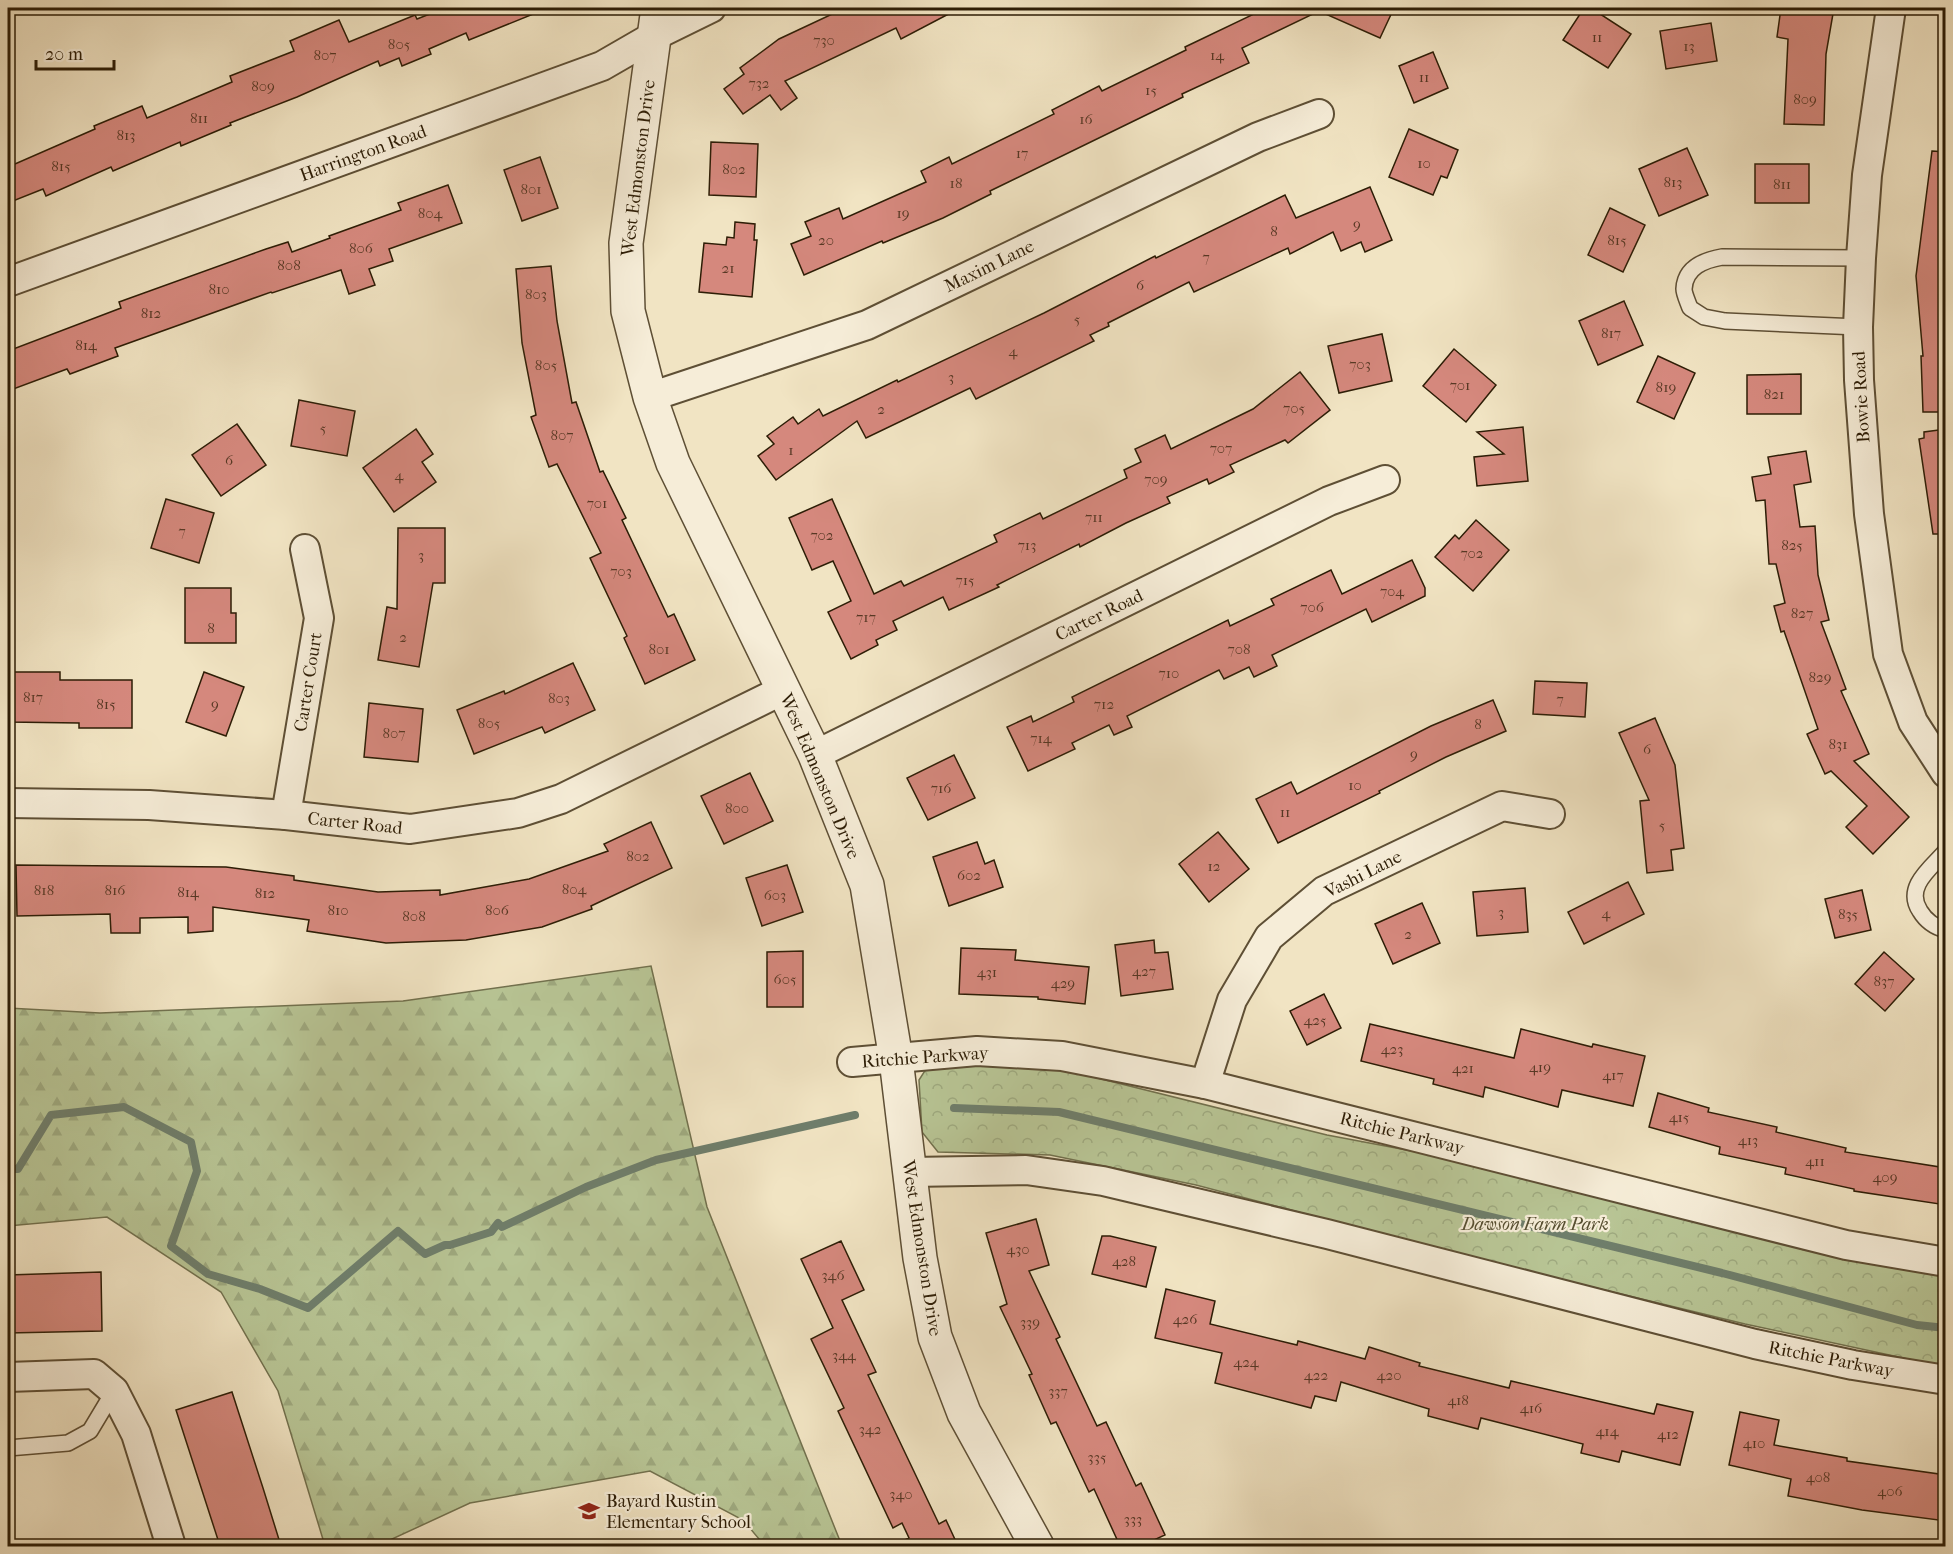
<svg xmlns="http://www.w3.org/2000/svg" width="1953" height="1554" viewBox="0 0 1953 1554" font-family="'IM FELL French Canon',serif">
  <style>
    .forest { fill: url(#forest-firs); stroke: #72714e; stroke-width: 1.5 }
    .park { fill: url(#park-crowns); stroke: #72714e; stroke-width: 1.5 }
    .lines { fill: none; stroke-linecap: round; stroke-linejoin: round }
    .stream { stroke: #6f7e6b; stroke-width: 8 }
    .building { fill: #d5887d; stroke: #2d1d06; stroke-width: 1.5 }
    .service-casing { stroke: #5e4f35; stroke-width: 18 }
    .minor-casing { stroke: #5e4f35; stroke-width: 32 }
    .tertiary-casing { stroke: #5e4f35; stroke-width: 36 }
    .service { stroke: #f6edd8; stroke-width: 15 }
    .minor { stroke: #f6edd8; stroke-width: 28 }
    .tertiary { stroke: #f6edd8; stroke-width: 33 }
    .labels { text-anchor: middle; stroke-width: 4.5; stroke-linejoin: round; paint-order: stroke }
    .number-label { font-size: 15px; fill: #573824 }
    .street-label { font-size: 18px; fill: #2d1d06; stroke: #f6edd8 }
    .park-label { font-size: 18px; font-style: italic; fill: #574f31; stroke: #f6edd8 }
    .poi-label { font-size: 18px; fill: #2d1d06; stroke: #f6edd8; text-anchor: start }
  </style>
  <defs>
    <pattern id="forest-firs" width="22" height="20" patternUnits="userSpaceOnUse" patternTransform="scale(1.5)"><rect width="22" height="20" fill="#b8c595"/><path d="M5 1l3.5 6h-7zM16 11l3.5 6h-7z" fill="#9ea97f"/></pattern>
    <pattern id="park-crowns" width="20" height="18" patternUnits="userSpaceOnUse" patternTransform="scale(1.5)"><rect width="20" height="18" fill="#b8c595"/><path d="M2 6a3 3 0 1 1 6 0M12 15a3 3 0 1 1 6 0" fill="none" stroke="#9ea97f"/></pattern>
  </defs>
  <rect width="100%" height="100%" fill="#f1e4c3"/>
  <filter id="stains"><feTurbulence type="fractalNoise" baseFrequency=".00333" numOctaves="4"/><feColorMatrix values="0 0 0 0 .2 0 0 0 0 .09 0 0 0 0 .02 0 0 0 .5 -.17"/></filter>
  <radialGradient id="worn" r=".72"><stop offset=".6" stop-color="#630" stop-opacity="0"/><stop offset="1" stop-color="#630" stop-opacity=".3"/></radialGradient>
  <!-- forest -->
  <polygon class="forest" points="651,966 707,1207 842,1546 765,1546 743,1520 650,1471 470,1503 377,1546 325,1546 278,1391 221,1292 107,1217 8,1226 8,1008 100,1013 403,1001"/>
  <!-- park -->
  <polygon class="park" points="942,1063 1065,1070 1327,1135 1544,1176 1945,1272 1945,1367 1745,1324 1497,1264 1196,1185 1050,1155 938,1152 922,1132 919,1080 926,1069"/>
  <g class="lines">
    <!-- stream -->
    <g class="stream">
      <polyline points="954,1108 1059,1112 1722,1273 1917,1325 1946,1328"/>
      <polyline points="8,1169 18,1169 51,1115 124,1107 191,1142 197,1171 171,1246 208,1274 260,1289 308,1308 398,1231 425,1254 445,1245 450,1245 491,1232 498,1223 502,1227 586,1187 656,1160 855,1115"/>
    </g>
  </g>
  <!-- building -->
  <g class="building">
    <polygon points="445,8 548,8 469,40 466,33 429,49 431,54 402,66 399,58 380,66 378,61 297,97 230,123 231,125 181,146 180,142 113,171 111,167 46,196 43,189 8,203 8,167 95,129 94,126 142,106 147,118 232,82 230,76 294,51 290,41 339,20 349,42 415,15 417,19"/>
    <polygon points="845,8 960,8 901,39 896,28 785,81 797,98 781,110 770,95 743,114 724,89 744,74 740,68 779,39"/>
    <polygon points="1249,8 1394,8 1380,38 1319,11 1242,48 1249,63 1182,94 1183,97 990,191 991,194 943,218 883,243 882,241 804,275 791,244 811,236 805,222 839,208 843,219 926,182 921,171 949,157 952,164 1054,114 1052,110 1099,86 1102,91 1186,50 1185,47 1252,15"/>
    <polygon points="1584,8 1591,8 1631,34 1608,68 1563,40"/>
    <polygon points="1781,8 1834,8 1826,54 1824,125 1784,124 1788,39 1777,37"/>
    <polygon points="1711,23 1717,61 1666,69 1660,31"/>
    <polygon points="1433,52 1448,88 1414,103 1399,66"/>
    <polygon points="1409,129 1458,150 1447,178 1441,176 1433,195 1389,177"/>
    <polygon points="711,142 758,144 756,197 709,195"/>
    <polygon points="1687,148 1708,195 1659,216 1639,169"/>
    <polygon points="1932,151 1946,152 1946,412 1923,412 1921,356 1923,356 1916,276"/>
    <polygon points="540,157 558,208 522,221 504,170"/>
    <rect x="1755" y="164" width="54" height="39"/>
    <polygon points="448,185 462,223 389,249 393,261 369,269 375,285 349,294 341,270 272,293 271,292 115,348 118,356 70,374 67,369 8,391 8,351 121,308 119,302 266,249 288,242 292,252 330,238 329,236 401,210 398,203"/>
    <polygon points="1370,187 1392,240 1365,252 1361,242 1341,251 1333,232 1290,254 1288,248 1194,292 1189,282 1108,323 1109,326 1090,335 1094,341 976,399 970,388 866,438 857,421 776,480 758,456 774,444 767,436 793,417 798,424 819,409 823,416 897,380 898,382 1044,313 1155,256 1156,258 1285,195 1296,218"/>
    <polygon points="1610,208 1645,225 1623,272 1588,255"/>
    <polygon points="735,222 755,224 754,240 757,240 752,297 699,292 704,243 726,245 727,237 734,238"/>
    <polygon points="551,266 557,321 572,403 576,402 600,472 603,471 626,518 622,520 668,617 674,614 695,660 645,684 624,638 627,636 590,558 601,553 557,464 549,467 531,417 536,415 522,343 516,269"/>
    <polygon points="1624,301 1643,345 1598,365 1579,321"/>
    <polygon points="1382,334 1392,381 1339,393 1328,346"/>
    <polygon points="1454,349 1496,385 1466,422 1423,386"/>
    <polygon points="1658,356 1695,373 1674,419 1637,402"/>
    <polygon points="1300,372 1330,410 1288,443 1285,440 1230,465 1234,472 1209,484 1207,479 1167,497 1170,503 1126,523 1080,547 1079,544 997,585 999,587 949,610 943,597 893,621 897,630 876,640 878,645 851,659 828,612 851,601 833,561 812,570 789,518 832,499 874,594 901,581 904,586 997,542 994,535 1040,513 1043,519 1127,478 1124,470 1141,462 1135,449 1165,435 1171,449 1253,409"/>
    <polygon points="1801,374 1801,414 1747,414 1747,375"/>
    <polygon points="299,400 355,411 347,456 291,446"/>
    <polygon points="237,424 266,465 221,496 192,455"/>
    <polygon points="1523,427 1528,481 1477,486 1474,457 1504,454 1477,432"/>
    <polygon points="416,429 433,454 422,462 436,482 394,512 363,468"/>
    <polygon points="1946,429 1946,534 1933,534 1919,439 1924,438 1924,432"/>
    <polygon points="1806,451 1811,482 1794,485 1800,527 1815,526 1818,575 1829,620 1821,622 1846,689 1841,691 1869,754 1854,761 1909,817 1873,854 1846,827 1867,806 1831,771 1825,774 1807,734 1818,729 1784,631 1781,632 1774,606 1785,603 1776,564 1769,564 1765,500 1756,501 1752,477 1771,474 1768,457"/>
    <polygon points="166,499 214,513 199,563 151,548"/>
    <polygon points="1476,520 1509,550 1473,591 1435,557 1455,535 1459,539"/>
    <polygon points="398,528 445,528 445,583 433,583 419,667 378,660 387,607 397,609"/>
    <polygon points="1412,560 1425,588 1425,596 1372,622 1366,609 1272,655 1277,666 1254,677 1249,667 1224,679 1219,670 1127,716 1132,727 1114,735 1109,725 1072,743 1075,749 1028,771 1007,727 1031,716 1033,722 1074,702 1072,697 1228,620 1230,626 1274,605 1271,599 1331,570 1342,594"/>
    <polygon points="185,588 231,588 231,613 236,613 236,643 185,643"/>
    <polygon points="573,663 595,710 545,733 542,727 474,754 457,710 504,691 505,694"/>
    <polygon points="8,672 60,672 60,680 132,680 132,728 79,728 79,723 8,722"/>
    <polygon points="204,672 244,687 226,736 186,722"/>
    <polygon points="1535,681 1587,683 1585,717 1533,714"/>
    <polygon points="1493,700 1506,731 1446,757 1379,791 1380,793 1278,843 1256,799 1291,782 1297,794 1431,726"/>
    <polygon points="369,703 423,709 418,762 364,757"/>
    <polygon points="1655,718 1675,765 1684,848 1671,850 1673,870 1647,873 1640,801 1649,800 1619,733"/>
    <polygon points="954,755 975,798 928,820 907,778"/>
    <polygon points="750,773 773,821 724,844 701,796"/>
    <polygon points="651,822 672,868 591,906 592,909 542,927 466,940 386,943 307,931 309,920 213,907 213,931 188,933 188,917 140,918 140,933 111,933 110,914 17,916 16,865 226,867 294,876 294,880 378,892 440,890 440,895 529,879 608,851 604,844"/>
    <polygon points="1218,832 1249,869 1209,902 1179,864"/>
    <polygon points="977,842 985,864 994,860 1003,887 949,906 933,857"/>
    <polygon points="787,865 803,912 762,926 746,878"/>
    <polygon points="1628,882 1644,914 1584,944 1568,912"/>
    <polygon points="1525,888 1528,932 1477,936 1473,892"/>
    <polygon points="1862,890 1871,930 1835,938 1825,899"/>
    <polygon points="1422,903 1440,943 1393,964 1375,924"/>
    <polygon points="1154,940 1155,953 1168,952 1173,989 1121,996 1115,945"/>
    <polygon points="961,948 1016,950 1015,960 1089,967 1085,1004 1038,999 1038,997 959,994"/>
    <polygon points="803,951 803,1007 767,1007 767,952"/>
    <polygon points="1884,952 1914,979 1885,1011 1855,984"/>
    <polygon points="1324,994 1341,1028 1307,1045 1290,1011"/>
    <polygon points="1370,1024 1514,1058 1521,1029 1592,1047 1593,1044 1645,1056 1633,1106 1562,1090 1558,1107 1485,1087 1483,1097 1433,1084 1434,1079 1361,1061"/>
    <polygon points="1658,1093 1709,1108 1708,1112 1777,1127 1776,1132 1846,1148 1845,1152 1946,1168 1946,1205 1854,1191 1854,1189 1785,1174 1786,1168 1719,1154 1720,1147 1649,1127"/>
    <polygon points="1036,1219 1049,1265 1029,1271 1060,1337 1056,1339 1097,1426 1106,1422 1136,1486 1141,1483 1165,1535 1141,1546 1120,1546 1094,1489 1089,1492 1056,1422 1051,1424 1029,1375 1032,1374 1000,1307 1007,1304 986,1233"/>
    <polygon points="1102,1236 1110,1236 1156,1247 1146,1287 1092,1274"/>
    <polygon points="841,1241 864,1290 842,1300 876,1372 868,1375 939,1524 946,1520 958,1546 892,1546 909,1538 902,1523 893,1528 838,1411 844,1408 811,1339 833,1328 801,1259"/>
    <polygon points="101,1272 102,1331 8,1333 8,1275"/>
    <polygon points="1166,1289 1215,1301 1210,1324 1297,1345 1298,1341 1365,1359 1369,1347 1420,1363 1419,1366 1509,1388 1511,1381 1654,1414 1657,1404 1693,1412 1680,1465 1622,1451 1619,1462 1581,1453 1583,1444 1481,1418 1478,1429 1428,1416 1429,1409 1341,1382 1336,1401 1315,1396 1311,1408 1215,1383 1222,1353 1155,1338"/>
    <polygon points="232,1392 263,1488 281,1546 220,1546 176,1410"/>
    <polygon points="1740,1412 1779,1420 1774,1445 1847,1458 1847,1461 1946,1475 1946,1521 1862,1510 1788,1496 1791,1479 1729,1465"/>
  </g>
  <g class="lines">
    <defs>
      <g id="service">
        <path d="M1858,327l-133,-6 -21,-4 -14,-9c-2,-6 -6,-14 -6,-19 1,-22 21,-29 38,-32l139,1"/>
        <path d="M1946,851c-15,17 -42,36 -26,60 6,10 14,16 26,19"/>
        <polyline points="8,1448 68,1443 90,1431 114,1391"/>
      </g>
      <g id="minor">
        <polyline points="1891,8 1867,175 1861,258 1858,327 1859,380 1869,514 1888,654 1913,722 1946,773"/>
        <polyline points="8,282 602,66 654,36 711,8"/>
        <polyline points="650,397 867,325 1258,137 1319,114"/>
        <polyline points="815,755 1329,501 1385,480"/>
        <polyline points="8,803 149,805 286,815 410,829 518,813 561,799 783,690"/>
        <polyline points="286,815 319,618 305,549"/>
        <polyline points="852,1062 977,1051 1062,1056 1205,1084 1846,1245 1946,1262"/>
        <polyline points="1205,1084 1232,1000 1269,937 1324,891 1502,806 1550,814"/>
        <polyline points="910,1172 1026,1170 1103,1181 1327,1234 1755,1344 1853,1365 1946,1380"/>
        <polyline points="8,1377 94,1374 114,1391 136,1434 171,1546"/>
      </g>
      <polyline id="tertiary" points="658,8 626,243 628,311 650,397 673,463 815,755 867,885 896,1059 920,1258 935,1337 964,1413 1037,1546"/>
    </defs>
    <!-- service casing -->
    <use href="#service" class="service-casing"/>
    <!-- minor casing -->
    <use href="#minor" class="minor-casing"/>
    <!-- tertiary casing -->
    <use href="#tertiary" class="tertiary-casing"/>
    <!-- service -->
    <use href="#service" class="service"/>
    <!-- minor -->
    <use href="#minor" class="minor"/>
    <!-- tertiary -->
    <use href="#tertiary" class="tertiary"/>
  </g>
  <!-- icons -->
  <defs>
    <symbol id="school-bare" viewBox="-9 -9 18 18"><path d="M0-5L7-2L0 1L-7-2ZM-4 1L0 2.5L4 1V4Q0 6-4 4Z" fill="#8f2418" stroke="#f6edd8" stroke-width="2.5" paint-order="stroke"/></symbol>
  </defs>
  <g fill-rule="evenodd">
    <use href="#school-bare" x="574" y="1496" width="30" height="30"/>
  </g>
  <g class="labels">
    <!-- number labels -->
    <g class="number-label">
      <text x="1597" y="42">11</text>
      <text x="824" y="45">730</text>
      <text x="399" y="49">805</text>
      <text x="1689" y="51">13</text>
      <text x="325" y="60">807</text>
      <text x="1217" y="60">14</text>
      <text x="1424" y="82">11</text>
      <text x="759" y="88">732</text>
      <text x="263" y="91">809</text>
      <text x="1151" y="95">15</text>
      <text x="1805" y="104">809</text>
      <text x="199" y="123">811</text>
      <text x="1086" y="124">16</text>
      <text x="126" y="140">813</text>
      <text x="1022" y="158">17</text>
      <text x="1424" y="168">10</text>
      <text x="61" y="171">815</text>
      <text x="734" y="174">802</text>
      <text x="1673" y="187">813</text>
      <text x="956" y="188">18</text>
      <text x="1782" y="189">811</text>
      <text x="531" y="194">801</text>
      <text x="430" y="218">804</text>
      <text x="903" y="218">19</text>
      <text x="1357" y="229">9</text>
      <text x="1274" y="236">8</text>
      <text x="826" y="245">20</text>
      <text x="1617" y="245">815</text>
      <text x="361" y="253">806</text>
      <text x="1206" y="262">7</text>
      <text x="289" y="270">808</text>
      <text x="728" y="273">21</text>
      <text x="1140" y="290">6</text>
      <text x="219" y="294">810</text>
      <text x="536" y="299">803</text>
      <text x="151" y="318">812</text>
      <text x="1077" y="324">5</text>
      <text x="1611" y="338">817</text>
      <text x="86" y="350">814</text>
      <text x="1013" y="356">4</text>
      <text x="1360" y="369">703</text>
      <text x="546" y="370">805</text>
      <text x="951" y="382">3</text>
      <text x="1460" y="390">701</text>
      <text x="1666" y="392">819</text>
      <text x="1774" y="399">821</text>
      <text x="1294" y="413">705</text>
      <text x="881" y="414">2</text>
      <text x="323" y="433">5</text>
      <text x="562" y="440">807</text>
      <text x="1221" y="453">707</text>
      <text x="791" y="455">1</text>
      <text x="229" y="465">6</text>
      <text x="399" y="480">4</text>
      <text x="1156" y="484">709</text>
      <text x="597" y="508">701</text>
      <text x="1094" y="522">711</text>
      <text x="182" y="536">7</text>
      <text x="822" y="540">702</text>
      <text x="1027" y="550">713</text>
      <text x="1792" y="550">825</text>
      <text x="1472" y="558">702</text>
      <text x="421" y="560">3</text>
      <text x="621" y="576">703</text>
      <text x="965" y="585">715</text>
      <text x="1392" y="596">704</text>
      <text x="1312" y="612">706</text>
      <text x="1802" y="618">827</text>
      <text x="866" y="622">717</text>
      <text x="211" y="633">8</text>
      <text x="403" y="642">2</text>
      <text x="659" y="654">801</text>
      <text x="1239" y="654">708</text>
      <text x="1169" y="678">710</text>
      <text x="1820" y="682">829</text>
      <text x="33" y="702">817</text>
      <text x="559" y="703">803</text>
      <text x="1560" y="704">7</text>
      <text x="106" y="709">815</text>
      <text x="215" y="709">9</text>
      <text x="1104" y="709">712</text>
      <text x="489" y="728">805</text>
      <text x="1478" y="729">8</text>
      <text x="394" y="738">807</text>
      <text x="1041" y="743">714</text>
      <text x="1838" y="749">831</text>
      <text x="1647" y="754">6</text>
      <text x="1414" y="759">9</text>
      <text x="1355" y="790">10</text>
      <text x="941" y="793">716</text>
      <text x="737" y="813">800</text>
      <text x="1285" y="817">11</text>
      <text x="1662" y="830">5</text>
      <text x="638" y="861">802</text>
      <text x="1214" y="871">12</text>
      <text x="969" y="880">602</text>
      <text x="574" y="894">804</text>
      <text x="44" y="895">818</text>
      <text x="115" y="895">816</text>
      <text x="188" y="897">814</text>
      <text x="265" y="898">812</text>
      <text x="775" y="900">603</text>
      <text x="338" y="915">810</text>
      <text x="497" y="915">806</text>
      <text x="1501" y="917">3</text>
      <text x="1606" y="918">4</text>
      <text x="1848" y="919">835</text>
      <text x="414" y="921">808</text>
      <text x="1408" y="939">2</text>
      <text x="1144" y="976">427</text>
      <text x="987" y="977">431</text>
      <text x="785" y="984">605</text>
      <text x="1884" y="986">837</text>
      <text x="1063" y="988">429</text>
      <text x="1315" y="1025">425</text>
      <text x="1392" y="1054">423</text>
      <text x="1540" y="1072">419</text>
      <text x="1463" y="1073">421</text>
      <text x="1613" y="1080">417</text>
      <text x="1679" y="1122">415</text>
      <text x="1748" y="1145">413</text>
      <text x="1815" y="1166">411</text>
      <text x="1885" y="1182">409</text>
      <text x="1018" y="1254">430</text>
      <text x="1124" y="1266">428</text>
      <text x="833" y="1280">346</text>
      <text x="1185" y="1324">426</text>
      <text x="1030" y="1327">339</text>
      <text x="844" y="1360">344</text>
      <text x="1246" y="1367">424</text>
      <text x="1316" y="1380">422</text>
      <text x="1389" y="1380">420</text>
      <text x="1058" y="1396">337</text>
      <text x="1458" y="1405">418</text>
      <text x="1531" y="1413">416</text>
      <text x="870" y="1434">342</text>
      <text x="1607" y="1436">414</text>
      <text x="1668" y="1439">412</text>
      <text x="1754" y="1448">410</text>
      <text x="1097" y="1462">335</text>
      <text x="1818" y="1482">408</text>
      <text x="1890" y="1496">406</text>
      <text x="901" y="1499">340</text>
      <text x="1133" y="1524">333</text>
    </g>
    <!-- street labels -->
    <g class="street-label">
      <text transform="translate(363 153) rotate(-20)" y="6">Harrington Road</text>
      <text transform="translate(638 168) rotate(-83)" y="6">West Edmonston Drive</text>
      <text transform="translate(989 266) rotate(-26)" y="6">Maxim Lane</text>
      <text transform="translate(1861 397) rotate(-93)" y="6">Bowie Road</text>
      <text transform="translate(1099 615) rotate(-26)" y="6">Carter Road</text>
      <text transform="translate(308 682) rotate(-81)" y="6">Carter Court</text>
      <text transform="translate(820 776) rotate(67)" y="6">West Edmonston Drive</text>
      <text transform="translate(355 823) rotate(6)" y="6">Carter Road</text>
      <text transform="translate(1363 874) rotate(-27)" y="6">Vashi Lane</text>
      <text transform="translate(925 1057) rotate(-4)" y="6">Ritchie Parkway</text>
      <text transform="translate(1402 1133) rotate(14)" y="6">Ritchie Parkway</text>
      <text transform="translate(922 1248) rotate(81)" y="6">West Edmonston Drive</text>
      <text transform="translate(1831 1359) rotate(11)" y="6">Ritchie Parkway</text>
    </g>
    <!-- park labels -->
    <g class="park-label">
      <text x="1535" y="1230">Dawson Farm Park</text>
    </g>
    <!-- poi labels -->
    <g class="poi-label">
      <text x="606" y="1507">Bayard Rustin<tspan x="606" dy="21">Elementary School</tspan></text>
    </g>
  </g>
  <!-- margin -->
  <rect width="1953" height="1554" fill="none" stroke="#f1e4c3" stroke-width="30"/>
  <rect x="9" y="9" width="1935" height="1536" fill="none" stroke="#2d1d06" stroke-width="3"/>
  <rect x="15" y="15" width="1923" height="1524" fill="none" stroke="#2d1d06" stroke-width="1.5"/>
  <!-- scale -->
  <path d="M36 60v9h78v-9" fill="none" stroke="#2d1d06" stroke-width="3"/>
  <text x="45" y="60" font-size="18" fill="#2d1d06" stroke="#f6edd8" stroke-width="4.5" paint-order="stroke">20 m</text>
  <rect width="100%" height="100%" filter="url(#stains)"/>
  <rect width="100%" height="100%" fill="url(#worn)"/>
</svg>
